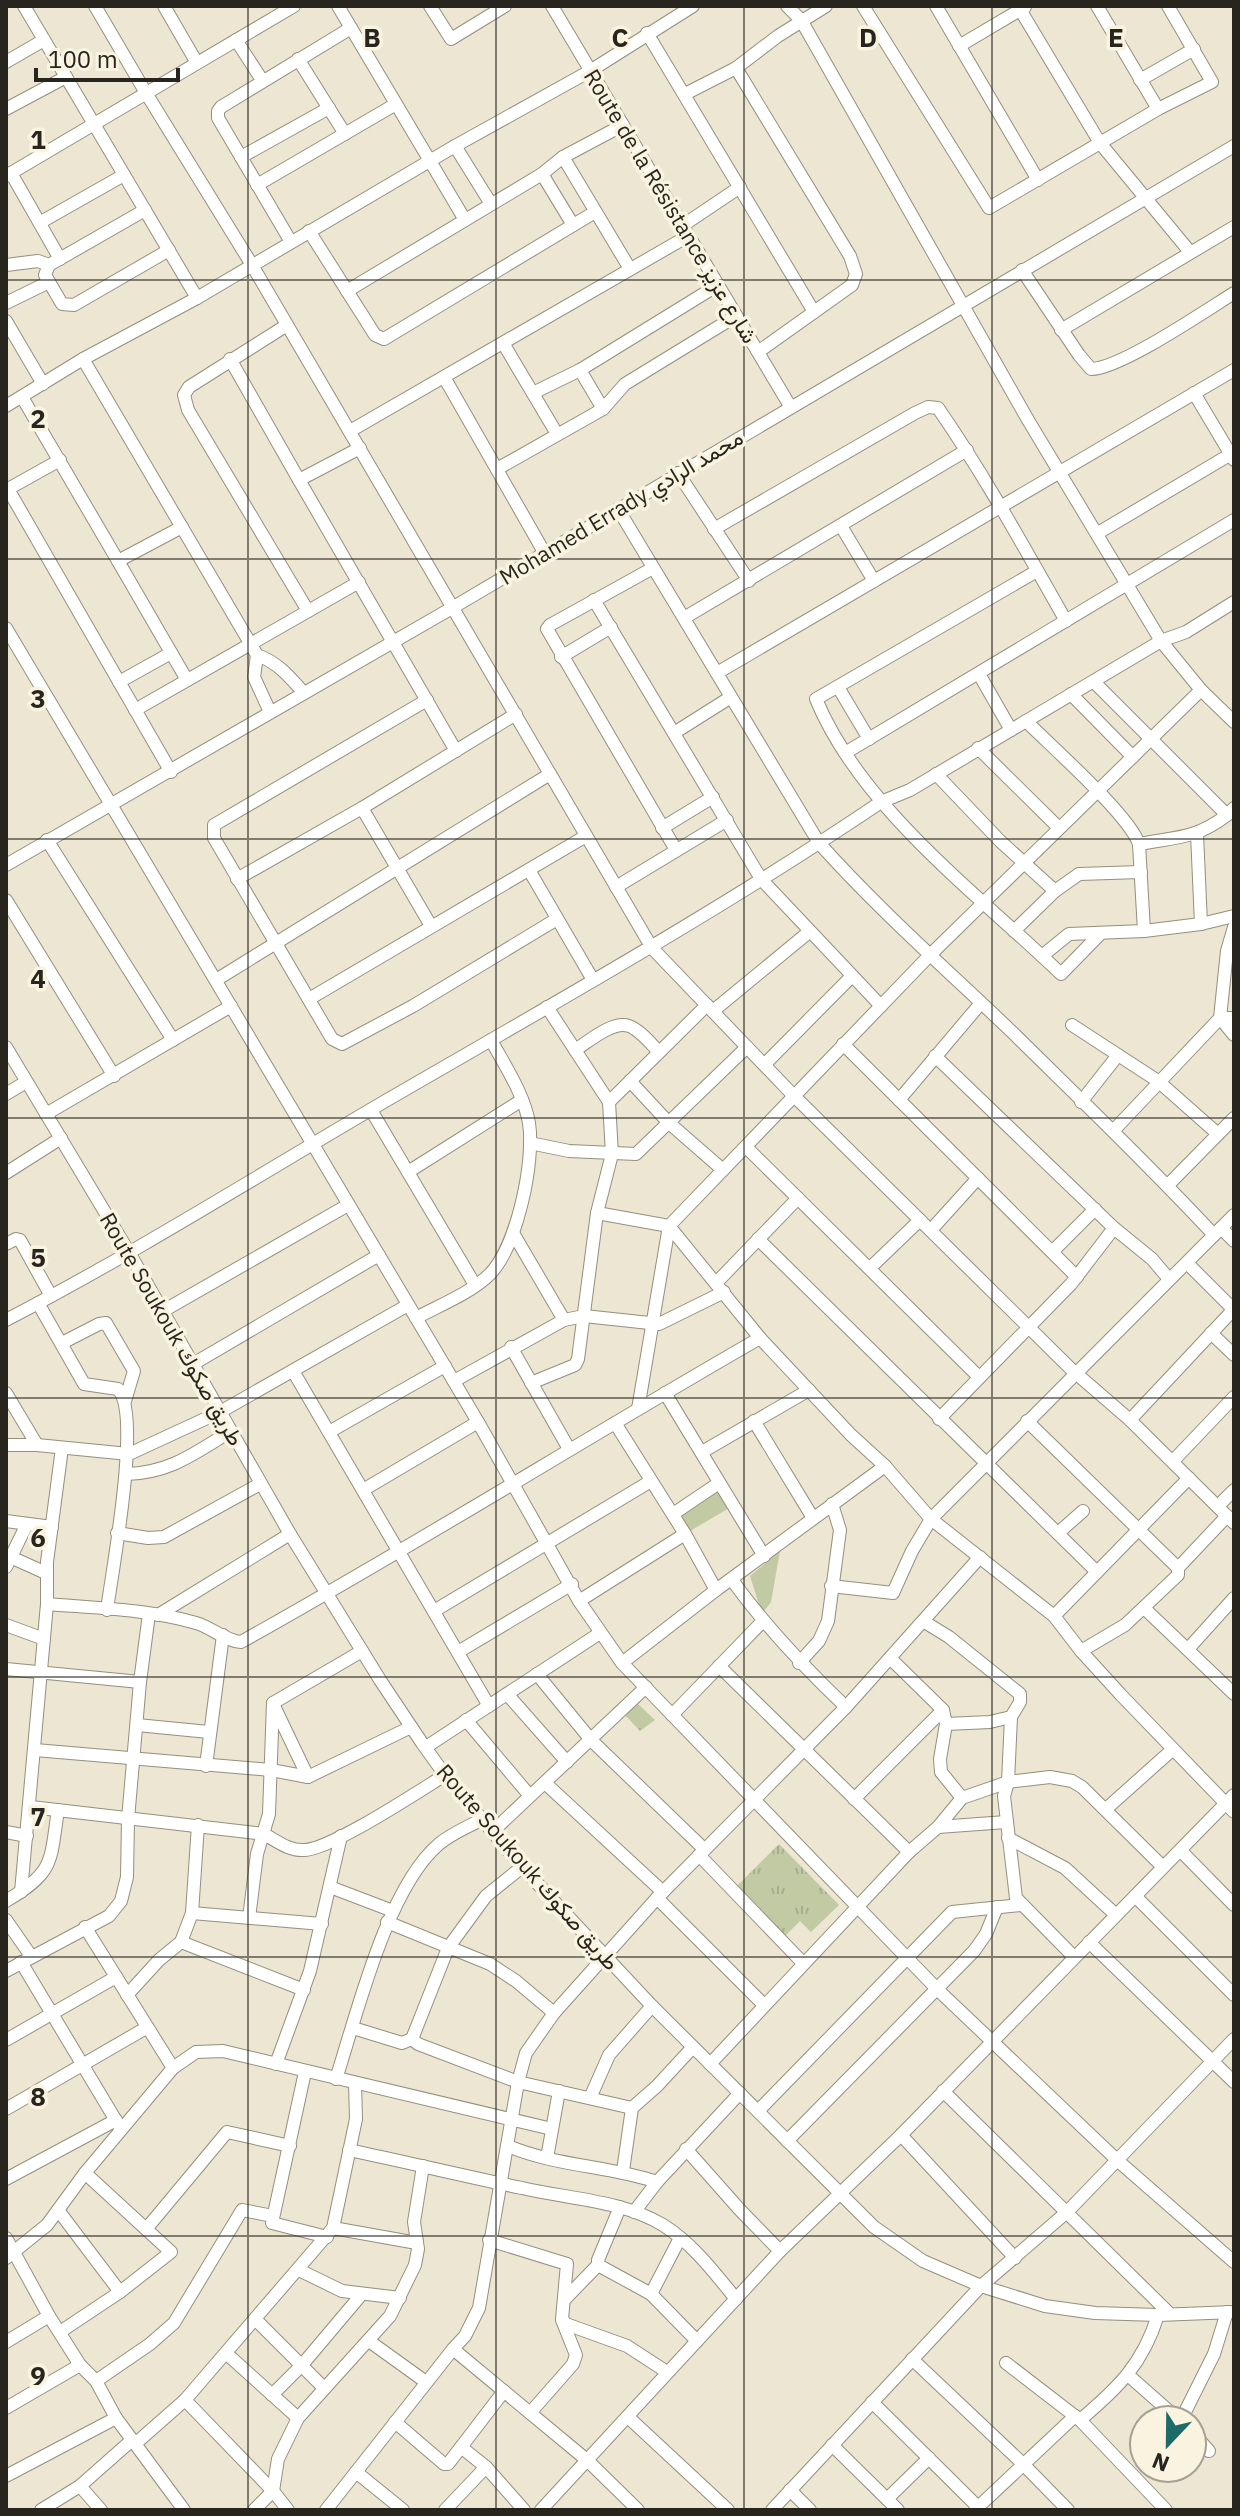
<svg xmlns="http://www.w3.org/2000/svg" width="1240" height="2516" viewBox="0 0 1240 2516" font-family="'IBM Plex Sans',Vazirmatn,sans-serif">
  <style>
    .grass { fill: url(#grass-tufts) }
    .park { fill: #c2caa3 }
    .lines { fill: none; stroke-linecap: round; stroke-linejoin: round }
    .minor-casing { stroke: #948f7e; stroke-width: 14 }
    .minor { stroke: #fff; stroke-width: 12 }
    .grid { fill: none; stroke: #27251e; stroke-width: 2; stroke-opacity: 0.55 }
    .labels { text-anchor: middle; stroke-width: 7; stroke-linejoin: round; paint-order: stroke }
    .street-label { font-size: 22px; fill: #27251e; stroke: #f9f3e0 }
    .grid-label { font-size: 26px; text-anchor: middle; font-weight: bold; fill: #27251e; stroke: #f9f3e0; stroke-width: 7; stroke-linejoin: round; paint-order: stroke }
  </style>
  <defs>
    <pattern id="grass-tufts" width="24" height="20" patternUnits="userSpaceOnUse" patternTransform="scale(2)"><rect width="24" height="20" fill="#c2caa3"/><path d="M3 7l-1-3M5 7V3M7 7l1-3M15 17l-1-3M17 17v-4M19 17l1-3" fill="none" stroke="#a7ad8c"/></pattern>
  </defs>
  <rect width="100%" height="100%" fill="#ece6d3"/>
  <!-- grass -->
  <g class="grass">
    <polygon points="637,1703 655,1720 640,1731 623,1713"/>
    <polygon points="779,1844 839,1905 811,1932 800,1921 785,1936 736,1887"/>
  </g>
  <!-- park -->
  <g class="park">
    <polygon points="717,1487 731,1507 690,1531 678,1515"/>
    <polygon points="780,1551 771,1602 762,1614 750,1576"/>
  </g>
  <g class="lines">
    <defs>
      <g id="minor">
        <polyline points="24,6 197,298"/>
        <polyline points="95,6 146,93 252,265 652,948 793,1095 1071,1369 1130,1420 1234,1523"/>
        <polyline points="164,6 197,63"/>
        <polyline points="338,6 465,220"/>
        <polyline points="430,6 451,39 505,6"/>
        <polyline points="552,6 790,406"/>
        <polyline points="863,6 989,208 1158,109 1212,82 1168,6"/>
        <polyline points="936,6 1038,180"/>
        <polyline points="1018,6 1100,143 1190,252"/>
        <polyline points="1097,6 1158,109"/>
        <polyline points="647,33 814,312"/>
        <polyline points="236,40 262,80"/>
        <polyline points="959,46 1025,7"/>
        <polyline points="298,59 345,134"/>
        <polyline points="6,62 44,40"/>
        <polyline points="736,68 850,256 856,274 852,285 758,352"/>
        <polyline points="1140,80 1194,49"/>
        <polyline points="685,94 736,68 778,36 826,6"/>
        <polyline points="6,109 66,77"/>
        <polyline points="455,146 491,204"/>
        <polyline points="241,157 329,108"/>
        <polyline points="563,157 630,269"/>
        <polyline points="11,173 60,259"/>
        <polyline points="542,174 573,225"/>
        <polyline points="6,176 294,6"/>
        <polyline points="257,185 396,104"/>
        <polyline points="145,210 49,265 45,275 62,304 74,305 169,250"/>
        <polyline points="41,222 124,175"/>
        <polyline points="682,226 740,187"/>
        <polyline points="309,231 375,335 384,339 595,212"/>
        <polyline points="291,242 218,118 218,111 221,107 351,28"/>
        <polyline points="6,265 38,261 49,265"/>
        <path d="M1022,270l57,85 12,14c29,0 114,-58 143,-76"/>
        <polyline points="347,291 542,174 563,157 623,125"/>
        <polyline points="6,303 49,282"/>
        <polyline points="6,321 43,384"/>
        <polyline points="287,325 189,387 184,395 188,410 308,611"/>
        <polyline points="1061,330 1234,227"/>
        <polyline points="503,343 557,434"/>
        <path d="M83,359l174,296c20,7 32,21 46,37"/>
        <polyline points="230,359 299,480 360,448"/>
        <polyline points="580,370 603,409"/>
        <polyline points="444,377 544,552"/>
        <polyline points="533,393 580,370 718,285"/>
        <polyline points="1194,393 1234,460"/>
        <polyline points="22,397 118,561 182,527"/>
        <polyline points="6,406 83,359 197,298 455,146 590,71 693,6"/>
        <polyline points="350,431 688,236"/>
        <polyline points="497,469 603,409 625,384 736,316"/>
        <polyline points="678,473 749,581"/>
        <polyline points="299,480 456,751"/>
        <polyline points="8,489 60,460"/>
        <polyline points="6,490 8,489 171,772"/>
        <path d="M618,509l201,334c60,67 127,126 192,188 68,67 138,134 203,204"/>
        <polyline points="841,526 874,581"/>
        <path d="M714,529l201,-116 13,-6 10,1c47,68 87,141 128,213"/>
        <polyline points="1098,533 1231,454"/>
        <polyline points="118,561 187,680"/>
        <polyline points="653,568 550,625 547,629 676,850"/>
        <path d="M1037,571l-221,128c45,109 162,195 245,275l40,-41"/>
        <polyline points="594,600 761,879 881,1006"/>
        <polyline points="1234,602 1186,632 1161,641 1201,690 1234,722"/>
        <polyline points="684,618 967,450"/>
        <polyline points="6,628 478,1422 579,1601 622,1663 938,1990 1117,2160 1234,2262"/>
        <polyline points="257,655 254,677 270,712"/>
        <polyline points="561,657 611,627"/>
        <polyline points="717,673 1234,370"/>
        <polyline points="979,674 1011,730"/>
        <polyline points="119,682 171,653"/>
        <polyline points="1094,682 1227,815 1234,808"/>
        <polyline points="838,687 869,739"/>
        <polyline points="1071,694 1133,757"/>
        <polyline points="427,700 214,825 214,838 332,1039 342,1044 413,1006 557,919"/>
        <polyline points="135,710 359,582"/>
        <path d="M1026,721c26,26 103,94 113,123 37,-7 57,-5 88,-29"/>
        <polyline points="674,733 731,697"/>
        <polyline points="978,748 1059,828"/>
        <polyline points="845,753 1234,520"/>
        <polyline points="936,774 1000,841 1055,891"/>
        <polyline points="362,808 431,926"/>
        <polyline points="662,828 713,797"/>
        <polyline points="1197,834 1201,924"/>
        <polyline points="47,840 173,1040"/>
        <polyline points="1139,844 1144,931"/>
        <polyline points="6,865 452,608 1234,146"/>
        <polyline points="529,870 593,980"/>
        <polyline points="237,879 362,808 516,714"/>
        <polyline points="616,887 727,820"/>
        <polyline points="6,900 114,1076"/>
        <polyline points="1234,927 1227,951 1220,1018 1234,1018"/>
        <polyline points="1014,931 1055,891 1079,874 1141,872"/>
        <polyline points="1042,956 1069,934 1144,931 1201,924 1234,916"/>
        <polyline points="216,980 550,774"/>
        <polyline points="309,999 586,836"/>
        <polyline points="713,1011 809,932"/>
        <polyline points="1072,1025 1158,1081 1218,1134"/>
        <polyline points="843,1044 1077,1277"/>
        <polyline points="6,1047 130,1254 290,1534 380,1680 422,1743 445,1775 522,1867 652,2006 874,2227 923,2261 981,2286 1045,2306 1095,2313 1158,2315 1234,2312"/>
        <path d="M575,1050c13,-8 38,-30 54,-24 11,4 22,18 30,26"/>
        <polyline points="935,1056 1114,1228 1152,1259 1169,1279"/>
        <polyline points="765,1064 852,976"/>
        <polyline points="630,1081 668,1122 723,1170"/>
        <polyline points="6,1094 26,1082"/>
        <polyline points="899,1100 981,1003"/>
        <polyline points="609,1102 707,1005"/>
        <polyline points="1081,1102 1118,1055"/>
        <polyline points="371,1110 475,1285"/>
        <polyline points="46,1114 231,1006"/>
        <polyline points="1113,1131 1220,1018 1234,1035"/>
        <polyline points="530,1143 569,1151 636,1154 747,1047"/>
        <polyline points="746,1147 979,1377"/>
        <polyline points="408,1172 522,1100"/>
        <polyline points="6,1173 61,1138"/>
        <polyline points="1168,1185 1234,1118"/>
        <polyline points="597,1213 669,1226 638,1409"/>
        <polyline points="1221,1228 1234,1241"/>
        <polyline points="931,1230 978,1178"/>
        <polyline points="513,1233 564,1320"/>
        <polyline points="758,1239 1097,1572"/>
        <polyline points="6,1244 16,1239 20,1240 51,1296"/>
        <polyline points="1053,1251 1095,1209"/>
        <polyline points="1187,1263 1234,1310"/>
        <polyline points="871,1267 920,1220"/>
        <polyline points="717,1282 798,1198"/>
        <path d="M38,1303l46,81 34,5c24,25 -6,182 -11,221"/>
        <polyline points="163,1311 348,1205"/>
        <path d="M416,1318c24,-13 55,-25 74,-44 27,-28 45,-112 39,-151 -5,-29 -24,-57 -38,-83"/>
        <path d="M6,1320c133,-69 259,-149 388,-224 164,-95 330,-188 487,-294l29,-12 251,-149 -133,-221 -227,-400 -14,-14"/>
        <polyline points="1211,1333 1234,1355"/>
        <polyline points="62,1343 99,1324 106,1323 134,1371 125,1401"/>
        <polyline points="511,1347 569,1449"/>
        <polyline points="193,1364 379,1255"/>
        <polyline points="293,1371 489,1706"/>
        <polyline points="454,1381 564,1320 584,1316 659,1324 724,1292"/>
        <polyline points="531,1383 575,1365 578,1359 597,1213 612,1154 609,1102 547,1007"/>
        <polyline points="6,1393 37,1445"/>
        <polyline points="665,1393 764,1556"/>
        <polyline points="939,1419 1071,1284 1114,1228"/>
        <polyline points="1130,1420 1234,1309"/>
        <polyline points="754,1421 813,1518"/>
        <polyline points="1027,1421 1178,1568"/>
        <polyline points="615,1423 685,1534 716,1590"/>
        <polyline points="329,1432 445,1366"/>
        <polyline points="6,1445 37,1445 129,1454 220,1412 408,1305"/>
        <polyline points="702,1452 809,1390"/>
        <polyline points="1173,1461 1234,1397"/>
        <polyline points="885,1466 851,1435 760,1338 669,1226 929,956 1201,690"/>
        <path d="M126,1474c44,-1 69,-21 105,-43"/>
        <polyline points="363,1490 478,1422"/>
        <polyline points="1218,1506 1234,1490"/>
        <polyline points="673,1514 719,1483"/>
        <polyline points="6,1521 52,1527"/>
        <polyline points="117,1533 148,1538 164,1537 260,1484"/>
        <polyline points="1058,1533 1083,1511"/>
        <polyline points="6,1555 46,1573"/>
        <polyline points="6,1567 27,1524"/>
        <path d="M732,1580c34,47 72,87 114,127"/>
        <polyline points="831,1586 893,1593 912,1551 931,1519 1234,1215"/>
        <polyline points="579,1601 685,1534"/>
        <path d="M47,1604c49,4 101,5 149,19 15,4 29,18 45,19 176,-98 345,-204 519,-304"/>
        <polyline points="1144,1608 1234,1694"/>
        <polyline points="434,1611 651,1481"/>
        <polyline points="158,1615 290,1534"/>
        <polyline points="1054,1616 1189,1478"/>
        <polyline points="923,1621 949,1637 1020,1694 1020,1702 1011,1717 990,1722 946,1724"/>
        <polyline points="6,1625 44,1639"/>
        <polyline points="1189,1648 1234,1598"/>
        <polyline points="1081,1651 1125,1625 1178,1575 1178,1568 1227,1516"/>
        <polyline points="458,1652 572,1584"/>
        <polyline points="891,1659 943,1710 946,1724 940,1759 941,1772 962,1798"/>
        <polyline points="622,1663 716,1590 885,1466 931,1519 1054,1616 1081,1651 1121,1695 1234,1812"/>
        <polyline points="799,1663 819,1641 828,1621 840,1530 832,1504"/>
        <polyline points="719,1666 909,1852"/>
        <polyline points="6,1669 140,1682"/>
        <polyline points="537,1674 591,1740 704,1849"/>
        <polyline points="507,1694 567,1762"/>
        <polyline points="273,1703 362,1651"/>
        <polyline points="274,1706 308,1777"/>
        <polyline points="672,1715 762,1622"/>
        <polyline points="1011,1717 1008,1782 1004,1796 1016,1898 1074,1957"/>
        <polyline points="466,1720 530,1796"/>
        <polyline points="137,1725 209,1732"/>
        <polyline points="426,1747 600,1633"/>
        <polyline points="35,1750 271,1770 308,1777 411,1727"/>
        <polyline points="206,1766 223,1635"/>
        <polyline points="545,1783 663,1892"/>
        <polyline points="854,1799 943,1710"/>
        <path d="M31,1807l233,27c13,7 25,17 40,16 26,0 115,-59 141,-75"/>
        <polyline points="1106,1809 1172,1750"/>
        <polyline points="938,1827 1006,1822"/>
        <polyline points="6,1832 27,1836"/>
        <polyline points="492,1832 646,1687"/>
        <polyline points="1008,1838 1065,1868 1116,1915"/>
        <polyline points="1181,1851 1234,1905"/>
        <polyline points="699,1855 803,1963"/>
        <polyline points="330,1887 393,1911"/>
        <polyline points="21,1892 47,1604 47,1562 62,1448"/>
        <polyline points="1135,1896 1234,1995"/>
        <polyline points="657,1898 763,2004"/>
        <path d="M6,1901c49,-29 44,-39 52,-91"/>
        <polyline points="192,1913 322,1924"/>
        <polyline points="249,1918 257,1854 269,1814 273,1703"/>
        <polyline points="6,1920 31,1956"/>
        <polyline points="387,1922 490,1964 516,1981 554,2013"/>
        <polyline points="85,1927 173,2068"/>
        <polyline points="181,1942 304,1990"/>
        <polyline points="1089,1942 1234,2082"/>
        <polyline points="21,1962 121,2129"/>
        <polyline points="6,1971 109,1916 121,1901 127,1877 128,1819 140,1682 149,1614"/>
        <polyline points="127,1995 159,1960 181,1942 192,1913 198,1825"/>
        <polyline points="353,2028 402,2043 412,2039"/>
        <polyline points="412,2039 418,2044 518,2082 632,2108"/>
        <polyline points="412,2039 448,1948 486,1896 522,1867"/>
        <polyline points="6,2040 116,1977"/>
        <polyline points="276,2064 310,1971 341,1836"/>
        <polyline points="710,2064 909,1852 938,1827 962,1798 1008,1782 1050,1777 1072,1781 1082,1787 1163,1867"/>
        <polyline points="305,2072 272,2223 327,2237"/>
        <path d="M336,2079c21,-65 51,-191 103,-235 12,-10 28,-17 42,-24"/>
        <polyline points="943,2091 1170,2314"/>
        <polyline points="590,2098 609,2055 652,2006"/>
        <polyline points="6,2109 146,2028"/>
        <polyline points="758,2111 952,1912 1021,1905"/>
        <polyline points="901,2135 1015,2258"/>
        <polyline points="787,2141 974,1951 986,1934 997,1907"/>
        <path d="M508,2146c47,20 101,20 149,36"/>
        <polyline points="686,2149 740,2210 780,2251"/>
        <path d="M349,2150c57,12 115,26 173,38 47,11 99,12 141,37 29,18 51,47 73,74"/>
        <polyline points="547,2158 559,2091"/>
        <polyline points="623,2171 632,2108 657,2086 693,2047"/>
        <polyline points="6,2179 116,2120"/>
        <polyline points="620,2207 598,2260 598,2265 651,2294 697,2341"/>
        <polyline points="58,2210 120,2292"/>
        <polyline points="634,2212 657,2182 740,2093"/>
        <polyline points="147,2228 227,2132 290,2146"/>
        <polyline points="333,2228 417,2243"/>
        <polyline points="6,2238 49,2316 80,2365 96,2381 116,2418 184,2510"/>
        <polyline points="489,2240 567,2264 562,2319 566,2324 627,2346 667,2372"/>
        <polyline points="6,2258 47,2225 85,2173 173,2068 196,2052 223,2051 552,2129"/>
        <polyline points="299,2270 342,2291 400,2298"/>
        <polyline points="651,2294 680,2238"/>
        <polyline points="564,2300 598,2265"/>
        <polyline points="255,2319 324,2388"/>
        <polyline points="60,2332 120,2292 171,2252 85,2173"/>
        <polyline points="369,2341 426,2382"/>
        <polyline points="6,2342 49,2316"/>
        <polyline points="227,2354 298,2418"/>
        <polyline points="912,2359 1022,2463 1068,2510"/>
        <polyline points="1006,2363 1080,2420 1166,2510"/>
        <polyline points="1128,2375 1179,2420"/>
        <polyline points="96,2381 150,2344 174,2323 242,2210 273,2216"/>
        <polyline points="272,2395 302,2365 361,2295"/>
        <polyline points="185,2400 273,2491"/>
        <polyline points="872,2402 978,2507"/>
        <polyline points="6,2408 80,2365"/>
        <polyline points="530,2413 573,2364 576,2355 562,2320"/>
        <polyline points="628,2417 728,2510"/>
        <path d="M1080,2420c38,-32 63,-56 78,-105"/>
        <polyline points="1181,2420 1214,2354 1227,2312"/>
        <polyline points="395,2422 444,2464 448,2464 504,2391"/>
        <polyline points="1192,2432 1209,2451"/>
        <polyline points="135,2444 185,2400 333,2228 356,2119 355,2083"/>
        <polyline points="832,2445 898,2510"/>
        <polyline points="461,2447 486,2467 524,2510"/>
        <polyline points="356,2472 403,2510"/>
        <polyline points="6,2476 116,2418"/>
        <polyline points="790,2490 810,2510"/>
        <polyline points="273,2491 278,2459 298,2418 390,2316 415,2265 418,2249 414,2222 423,2166"/>
        <polyline points="887,2499 929,2458"/>
        <polyline points="41,2510 80,2486"/>
        <polyline points="101,2510 80,2486 132,2440"/>
        <polyline points="254,2510 273,2491 288,2510"/>
        <polyline points="326,2510 453,2349"/>
        <polyline points="445,2510 486,2467"/>
        <polyline points="541,2510 780,2251 901,2135 1234,1795"/>
        <polyline points="638,2510 588,2461 453,2349 465,2336 479,2308 518,2082 526,2053 554,2013 657,1898 846,1707 980,1557"/>
        <polyline points="772,2510 981,2286 1067,2212 1234,2039"/>
        <polyline points="975,2510 1075,2416"/>
      </g>
    </defs>
    <!-- minor casing -->
    <use href="#minor" class="minor-casing"/>
    <!-- minor -->
    <use href="#minor" class="minor"/>
  </g>
  <!-- grid -->
  <path class="grid" d="M248,6v2504M496,6v2504M744,6v2504M992,6v2504M6,280h1228M6,559h1228M6,839h1228M6,1118h1228M6,1398h1228M6,1677h1228M6,1957h1228M6,2236h1228"/>
  <g class="labels">
    <!-- street labels -->
    <g class="street-label">
      <text transform="translate(671 206) rotate(59)" y="8">Route de la Résistance شارع عزيز</text>
      <text transform="translate(621 507) rotate(-31)" y="8">Mohamed Errady محمد الرادي</text>
      <text transform="translate(172 1329) rotate(60)" y="8">Route Soukouk طريق صكوك</text>
      <text transform="translate(528 1867) rotate(49)" y="8">Route Soukouk طريق صكوك</text>
    </g>
  </g>
  <g class="grid-label">
    <text x="372" y="47">B</text>
    <text x="620" y="47">C</text>
    <text x="868" y="47">D</text>
    <text x="1116" y="47">E</text>
    <text x="38" y="149">1</text>
    <text x="38" y="428">2</text>
    <text x="38" y="708">3</text>
    <text x="38" y="988">4</text>
    <text x="38" y="1267">5</text>
    <text x="38" y="1547">6</text>
    <text x="38" y="1826">7</text>
    <text x="38" y="2106">8</text>
    <text x="38" y="2385">9</text>
  </g>
  <!-- border -->
  <rect width="1240" height="2516" fill="none" stroke="#27251e" stroke-width="16"/>
  <!-- north arrow -->
  <g transform="translate(1168 2444) rotate(202)"><circle r="38" fill="#f9f3e0" stroke="#a5a192" stroke-width="2"/>
  <path d="M0-6L14 30L0 20L-14 30Z" fill="#1e6a69"/>
  <text y="-12" font-size="22" font-weight="bold" text-anchor="middle" fill="#27251e">N</text>
  </g>
  <!-- scale -->
  <path d="M36 68v12h142v-12" fill="none" stroke="#27251e" stroke-width="4"/>
  <text x="48" y="68" font-size="24" fill="#27251e" stroke="#f9f3e0" stroke-width="6" paint-order="stroke">100 m</text>
</svg>
